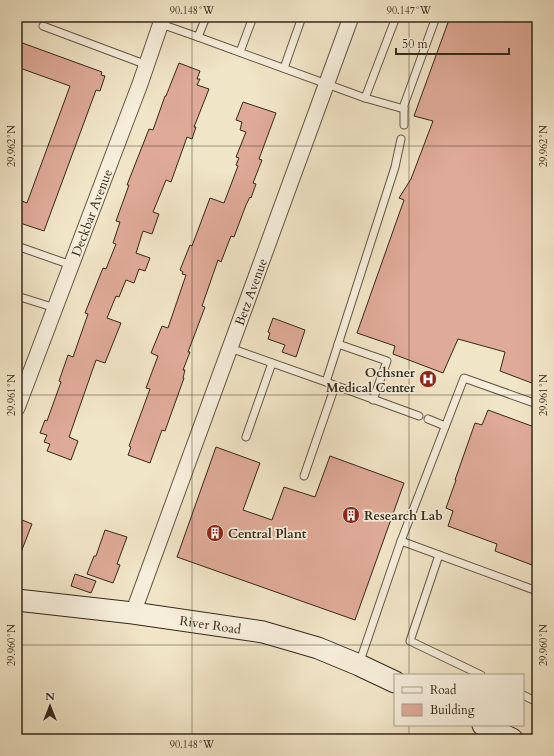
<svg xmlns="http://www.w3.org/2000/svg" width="554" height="756" viewBox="0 0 554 756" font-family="Cardo,serif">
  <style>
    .building { fill: #dfaa98; stroke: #342819 }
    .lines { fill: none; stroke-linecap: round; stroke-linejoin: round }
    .service-casing { stroke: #635744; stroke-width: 9 }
    .minor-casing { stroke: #635744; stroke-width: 17 }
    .secondary-casing { stroke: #342819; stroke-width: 23 }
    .service { stroke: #f6eedb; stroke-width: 7 }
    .minor { stroke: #f6eedb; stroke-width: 15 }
    .secondary { stroke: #f6eedb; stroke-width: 21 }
    .ticks { fill: none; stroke: #342819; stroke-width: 1; stroke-opacity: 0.45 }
    .labels { text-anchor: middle; stroke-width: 3.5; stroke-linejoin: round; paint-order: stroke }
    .street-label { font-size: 13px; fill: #342819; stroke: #f6eedb }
    .poi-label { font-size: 13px; font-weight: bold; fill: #342819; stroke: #f6eedb; text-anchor: start }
    .neatline { fill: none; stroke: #342819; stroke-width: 1.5 }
    .ticks-label { font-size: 10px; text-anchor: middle; fill: #342819 }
  </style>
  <rect width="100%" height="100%" fill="#f1e5c7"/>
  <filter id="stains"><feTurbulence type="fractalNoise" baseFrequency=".005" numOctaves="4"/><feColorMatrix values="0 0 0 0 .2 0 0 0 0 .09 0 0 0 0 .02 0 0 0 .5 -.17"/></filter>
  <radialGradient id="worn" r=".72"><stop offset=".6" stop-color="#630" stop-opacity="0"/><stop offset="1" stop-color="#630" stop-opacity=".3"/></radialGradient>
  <!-- building -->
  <g class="building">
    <polygon points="450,17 537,17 537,385 500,371 505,352 458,339 443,373 393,354 395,346 357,333 404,200 399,198 411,179 433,121 414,116"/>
    <polygon points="17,41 102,72 101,75 105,76 100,91 96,90 44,231 17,222 17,199 27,203 70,86 17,67"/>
    <polygon points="179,63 200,71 197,79 200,79 197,85 209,89 194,127 196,127 192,139 187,137 171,182 166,180 162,190 153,212 159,214 152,234 143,231 136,253 150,258 145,271 139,269 134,283 126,280 119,297 116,296 107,318 121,323 105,363 96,360 69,437 78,441 71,460 47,451 50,444 44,442 47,435 40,433 45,420 47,421 61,382 59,381 68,355 73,357 88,314 85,313 103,268 106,269 116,244 113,243 120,222 116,221 129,185 127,185 149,129 153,130 165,96 166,96"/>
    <polygon points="243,102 276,113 259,159 262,160 253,183 256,184 251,198 250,197 246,205 234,237 231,236 221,262 218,260 202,306 205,307 188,352 190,352 183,370 185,370 183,378 184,378 165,431 162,430 150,463 128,455 131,447 129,446 150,389 146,388 158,356 151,353 162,326 168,328 186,275 182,274 183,272 180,270 190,245 192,246 210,198 224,203 238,166 236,165 239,158 236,157 246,132 240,130 242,122 236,120"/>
    <polygon points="273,318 305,330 296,357 282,352 285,345 268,339 270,333 268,332"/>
    <polygon points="488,410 537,428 537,552 532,565 495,551 497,544 448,526 453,511 446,508 456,480 455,480 475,423 482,425"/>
    <polygon points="216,447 260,463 243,510 272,520 284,487 315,497 330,456 404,483 355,620 177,557"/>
    <polygon points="17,518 32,524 18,560 17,560"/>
    <polygon points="105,530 127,537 117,564 120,565 113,583 87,574 94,556 96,556"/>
    <polygon points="75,574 96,581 91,593 71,586"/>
  </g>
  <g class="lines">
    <defs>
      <g id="service">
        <polyline points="161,24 198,37 206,17"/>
        <polyline points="43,26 147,65"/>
        <polyline points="198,37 365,98 396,17"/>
        <polyline points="240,52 253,17"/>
        <polyline points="284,68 302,17"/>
        <polyline points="365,98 404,109"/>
        <polyline points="404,125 404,105 436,17"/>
        <polyline points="401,139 395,167 326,382 419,416"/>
        <polyline points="17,246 71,265"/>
        <polyline points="17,296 55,308"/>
        <polyline points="338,344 387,361 373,400"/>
        <polyline points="230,348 326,382"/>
        <polyline points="428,419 445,426"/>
        <polyline points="246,437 272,363"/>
        <polyline points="304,476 335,386"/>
        <polyline points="401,541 537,591"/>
        <polyline points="439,555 410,641 481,675"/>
        <polyline points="359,664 401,541 464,378 537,404"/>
        <polyline points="523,695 537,702"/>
      </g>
      <g id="minor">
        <path id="s1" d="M17,408l123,-324 23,-67"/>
        <path id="s2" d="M133,613l218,-596"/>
      </g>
      <g id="secondary">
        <path id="s3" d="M17,600l116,13 130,19 55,16 41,17 36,17"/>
        <polyline points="483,725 512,739"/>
      </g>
    </defs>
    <!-- service casing -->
    <use href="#service" class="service-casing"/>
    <!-- minor casing -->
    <use href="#minor" class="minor-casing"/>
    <!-- secondary casing -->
    <use href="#secondary" class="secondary-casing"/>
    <!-- service -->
    <use href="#service" class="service"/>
    <!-- minor -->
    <use href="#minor" class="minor"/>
    <!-- secondary -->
    <use href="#secondary" class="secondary"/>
  </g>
  <!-- ticks -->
  <path class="ticks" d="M192,17v722M409,17v658M17,146h520M17,395h520M17,645h520M409,725v14"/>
  <!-- icons -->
  <defs>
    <symbol id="hospital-disc" viewBox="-11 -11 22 22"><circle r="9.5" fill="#8f2418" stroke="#f6eedb"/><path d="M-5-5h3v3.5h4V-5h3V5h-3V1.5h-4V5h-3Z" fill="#fff"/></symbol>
    <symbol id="building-disc" viewBox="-11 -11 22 22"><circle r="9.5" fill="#8f2418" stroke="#f6eedb"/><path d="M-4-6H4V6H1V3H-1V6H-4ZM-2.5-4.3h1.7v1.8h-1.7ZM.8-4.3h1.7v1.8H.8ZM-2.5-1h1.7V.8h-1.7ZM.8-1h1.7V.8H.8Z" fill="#fff"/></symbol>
  </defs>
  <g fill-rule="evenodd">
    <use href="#hospital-disc" x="418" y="369" width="20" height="20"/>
    <use href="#building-disc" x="341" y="505" width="20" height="20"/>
    <use href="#building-disc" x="205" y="523" width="20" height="20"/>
  </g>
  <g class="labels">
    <!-- street labels -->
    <g class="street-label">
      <text dy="5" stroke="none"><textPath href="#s1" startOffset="209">Deckbar Avenue</textPath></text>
      <text dy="5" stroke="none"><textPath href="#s2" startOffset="342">Betz Avenue</textPath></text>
      <text dy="5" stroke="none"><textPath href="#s3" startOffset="195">River Road</textPath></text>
    </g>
    <!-- poi labels -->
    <g class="poi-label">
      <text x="415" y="377" text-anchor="end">Ochsner<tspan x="415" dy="15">Medical Center</tspan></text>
      <text x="364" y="520">Research Lab</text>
      <text x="228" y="538">Central Plant</text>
    </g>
  </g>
  <!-- margin -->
  <rect width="554" height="756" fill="none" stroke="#f1e5c7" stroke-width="44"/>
  <!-- legend -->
  <rect x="394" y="674" width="130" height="52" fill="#f6eedb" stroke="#a89f8d"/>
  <rect x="402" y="687" width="20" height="6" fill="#f6eedb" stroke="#a89f8d"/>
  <text x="430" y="694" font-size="12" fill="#342819">Road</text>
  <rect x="402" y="704" width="20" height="12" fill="#dfaa98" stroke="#a89f8d"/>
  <text x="430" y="714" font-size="12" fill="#342819">Building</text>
  <!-- north arrow -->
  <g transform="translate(50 706)" stroke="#f6eedb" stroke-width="3" paint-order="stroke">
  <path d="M0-3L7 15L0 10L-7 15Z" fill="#342819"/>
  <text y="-6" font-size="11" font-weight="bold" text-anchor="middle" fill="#342819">N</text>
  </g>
  <!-- scale -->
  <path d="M396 48v6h113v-6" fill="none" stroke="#342819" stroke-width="2"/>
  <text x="402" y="48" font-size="12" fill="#342819" stroke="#f6eedb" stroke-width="3" paint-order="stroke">50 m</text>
  <rect x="22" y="22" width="510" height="712" class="neatline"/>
  <g class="ticks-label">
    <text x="192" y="14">90.148°W</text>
    <text x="409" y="14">90.147°W</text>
    <text transform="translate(11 146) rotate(-90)" y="4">29.962°N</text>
    <text transform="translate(543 146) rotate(-90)" y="4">29.962°N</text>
    <text transform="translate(11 395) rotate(-90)" y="4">29.961°N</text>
    <text transform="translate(543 395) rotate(-90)" y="4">29.961°N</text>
    <text transform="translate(11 645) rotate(-90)" y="4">29.960°N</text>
    <text transform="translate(543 645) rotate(-90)" y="4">29.960°N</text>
    <text x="192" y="748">90.148°W</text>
  </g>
  <rect width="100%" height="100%" filter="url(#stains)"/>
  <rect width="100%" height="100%" fill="url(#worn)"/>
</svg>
